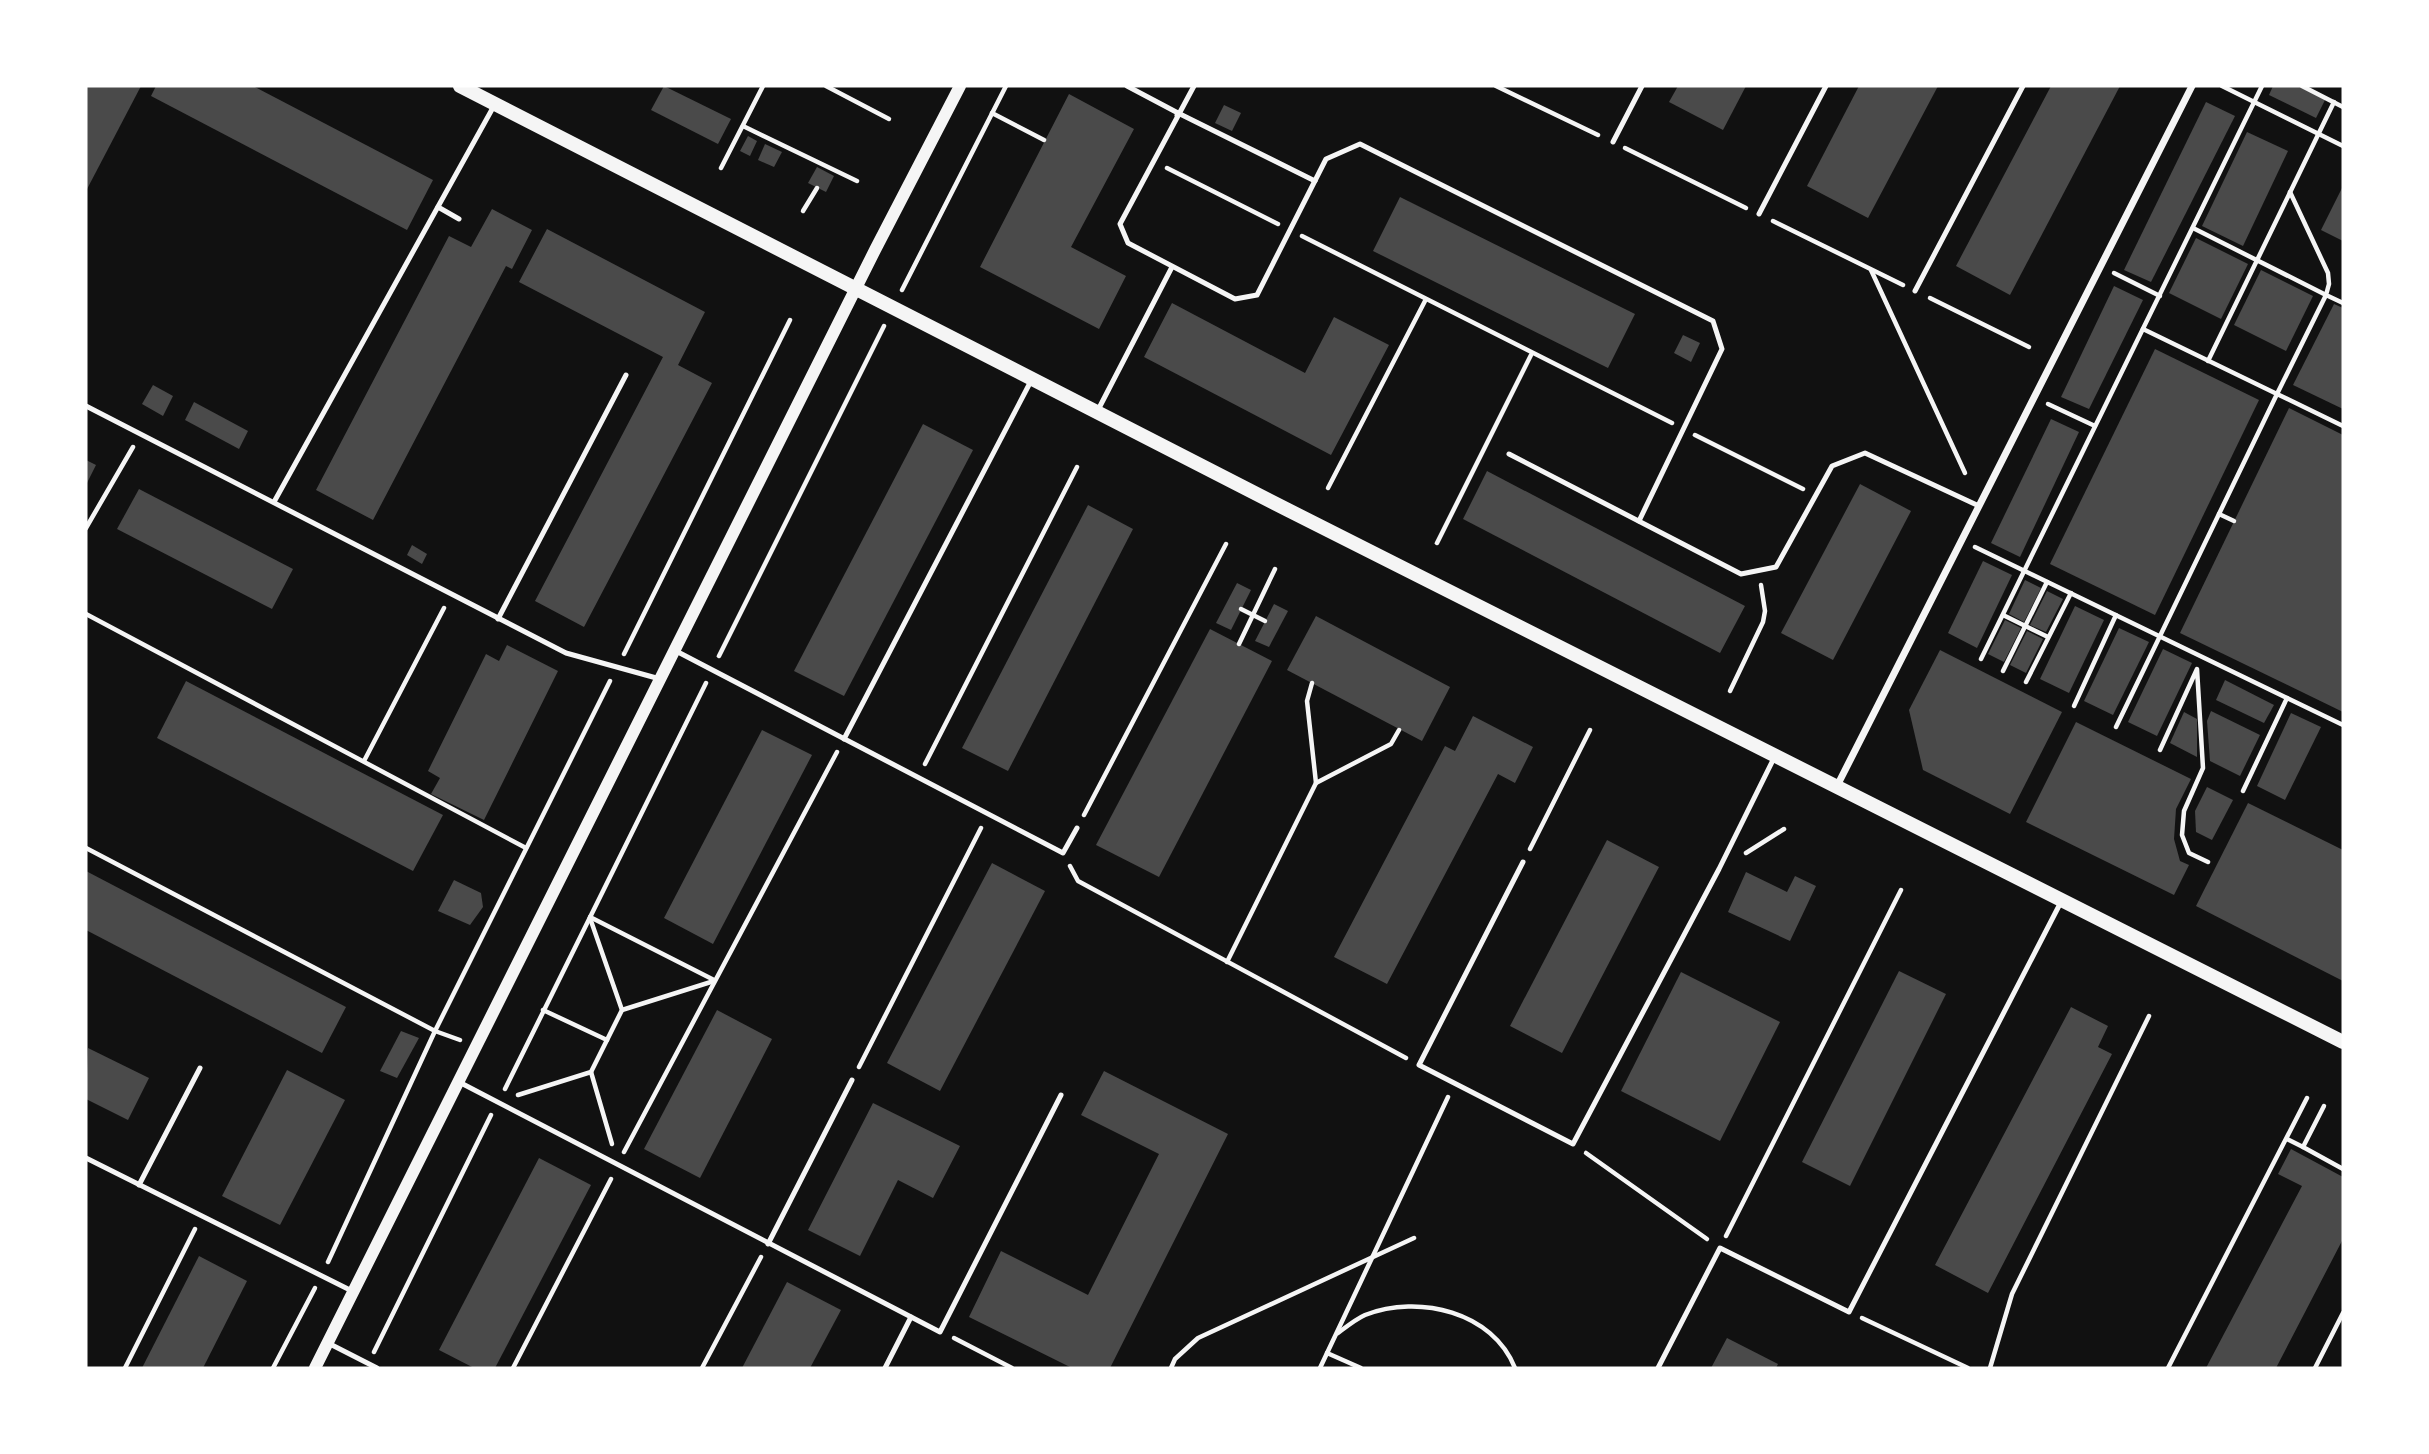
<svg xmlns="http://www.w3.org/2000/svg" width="2429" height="1454" viewBox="0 0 2429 1454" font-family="Rubik,sans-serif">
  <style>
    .building { fill: #4a4a4a }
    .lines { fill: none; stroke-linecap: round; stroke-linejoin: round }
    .path { stroke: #f5f5f5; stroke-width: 4.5 }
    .service { stroke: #f5f5f5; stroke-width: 5 }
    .minor { stroke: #f5f5f5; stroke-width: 7 }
    .tertiary { stroke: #f5f5f5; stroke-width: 12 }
    .secondary { stroke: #f5f5f5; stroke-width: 14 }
  </style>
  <rect width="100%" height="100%" fill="#111"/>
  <!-- building -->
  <g class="building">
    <polygon points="86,86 141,86 86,191"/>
    <polygon points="156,86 253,86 433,180 407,230 151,96"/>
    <polygon points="664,86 731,119 718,144 651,110"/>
    <polygon points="1678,86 1746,86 1723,130 1669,102"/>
    <polygon points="1859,86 1938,86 1868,218 1807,186"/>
    <polygon points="2051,86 2120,86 2010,295 1956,266"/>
    <polygon points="2273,86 2302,86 2326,98 2316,118 2269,95"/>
    <polygon points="1069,94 1134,129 1071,247 1126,276 1099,329 980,267"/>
    <polygon points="2206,102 2235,116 2151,282 2124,270"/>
    <polygon points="1224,105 1241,113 1232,131 1215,123"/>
    <polygon points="2247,132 2288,151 2243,246 2202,226"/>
    <polygon points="748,136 757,141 750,156 740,151"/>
    <polygon points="765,144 782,152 774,167 758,160"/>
    <polygon points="817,167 834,176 826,192 808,183"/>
    <polygon points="2343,186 2343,241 2321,230"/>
    <polygon points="1400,197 1635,314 1608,368 1373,251"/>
    <polygon points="492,209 532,230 512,269 506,266 373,520 316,490 449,236 471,247"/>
    <polygon points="547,229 705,312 678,365 712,383 584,627 535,601 663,357 519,282"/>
    <polygon points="2196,238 2248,264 2221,319 2169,293"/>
    <polygon points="2261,270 2313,296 2286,351 2234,325"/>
    <polygon points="2114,286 2143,300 2089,409 2061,397"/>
    <polygon points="1172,303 1305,373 1334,317 1389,345 1331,455 1144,357"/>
    <polygon points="2334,304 2343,308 2343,409 2293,385"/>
    <polygon points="1683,335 1700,343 1691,362 1674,353"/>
    <polygon points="2155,349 2259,400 2155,615 2050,564"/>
    <polygon points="153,385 173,396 163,416 142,404"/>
    <polygon points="194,402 248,431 239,449 185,420"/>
    <polygon points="2289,408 2343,435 2343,712 2180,633"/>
    <polygon points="2051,419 2079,432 2020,557 1991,543"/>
    <polygon points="923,424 973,450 844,696 794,671"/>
    <polygon points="86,460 96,465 86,485"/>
    <polygon points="1487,471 1745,606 1720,653 1463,519"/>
    <polygon points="1860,484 1911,511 1833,660 1781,633"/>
    <polygon points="139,489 293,569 272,609 117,529"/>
    <polygon points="1088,505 1133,529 1008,771 962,748"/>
    <polygon points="412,545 427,554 422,564 407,555"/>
    <polygon points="1983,561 2012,575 1977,648 1948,633"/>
    <polygon points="2025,580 2041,588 2024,622 2009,614"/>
    <polygon points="1237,583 1251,590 1231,630 1216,623"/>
    <polygon points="2047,591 2063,599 2046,632 2030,625"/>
    <polygon points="1274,604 1288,611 1269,647 1255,641"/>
    <polygon points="2075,606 2104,620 2069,693 2040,679"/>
    <polygon points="1316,616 1450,687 1422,741 1287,670"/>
    <polygon points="2005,620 2021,628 2004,662 1988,654"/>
    <polygon points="2119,628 2149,642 2113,715 2084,701"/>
    <polygon points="1210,629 1272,661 1159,877 1096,845"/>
    <polygon points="2027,631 2043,639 2026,673 2010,665"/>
    <polygon points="507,645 558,671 484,820 431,794 440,778 428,771 486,654 499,661"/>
    <polygon points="2163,649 2192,663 2157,736 2128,722"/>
    <polygon points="1940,650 2062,712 2010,814 1923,770 1909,710"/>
    <polygon points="2225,680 2274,705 2264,723 2216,700"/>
    <polygon points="186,681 443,815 413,871 157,738"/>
    <polygon points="2211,711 2260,735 2240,776 2210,761 2207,721"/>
    <polygon points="2184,712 2197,719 2197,757 2170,743"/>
    <polygon points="2291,713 2321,727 2285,800 2257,786"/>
    <polygon points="1473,716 1533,747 1515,783 1498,774 1387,984 1334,957 1445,746 1455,751"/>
    <polygon points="2076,722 2191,779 2176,809 2174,839 2180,861 2189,865 2174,895 2026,822"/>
    <polygon points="762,730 812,755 713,944 664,918"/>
    <polygon points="2207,787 2233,800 2212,840 2196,832 2195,811"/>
    <polygon points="2248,803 2343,850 2343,981 2196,906"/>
    <polygon points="1607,840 1659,867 1562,1053 1510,1026"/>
    <polygon points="992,863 1045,891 940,1091 887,1063"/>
    <polygon points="86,871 346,1007 322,1053 86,930"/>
    <polygon points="1746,872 1787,892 1795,876 1816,886 1790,941 1728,912"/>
    <polygon points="454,880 481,893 483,907 470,925 438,911"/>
    <polygon points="1899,971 1946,994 1850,1186 1802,1162"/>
    <polygon points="1681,972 1780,1022 1720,1141 1621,1091"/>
    <polygon points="2071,1007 2108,1026 2098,1047 2112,1054 1988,1293 1935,1265"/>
    <polygon points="717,1010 772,1039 700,1178 644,1149"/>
    <polygon points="401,1031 419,1038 397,1078 380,1071"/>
    <polygon points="88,1048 149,1078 128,1120 86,1099"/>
    <polygon points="287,1070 345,1100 280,1225 222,1196"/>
    <polygon points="1104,1071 1228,1134 1110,1368 1072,1368 969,1317 1001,1251 1088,1295 1159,1154 1081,1115"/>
    <polygon points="873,1103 960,1146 933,1198 898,1180 860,1256 808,1230"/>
    <polygon points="2291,1149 2343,1177 2343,1239 2276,1368 2206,1368 2302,1186 2278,1174"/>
    <polygon points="539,1158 591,1185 495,1368 474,1368 439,1350"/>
    <polygon points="199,1256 247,1281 203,1368 142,1368"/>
    <polygon points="787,1282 841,1310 810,1368 742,1368"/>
    <polygon points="1727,1338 1778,1364 1776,1368 1711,1368"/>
  </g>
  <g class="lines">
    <!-- path -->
    <g class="path">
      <polyline points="826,86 889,119"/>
      <polyline points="1496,86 1598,135"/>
      <polyline points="2222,86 2343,146"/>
      <polyline points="2302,86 2343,107"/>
      <polyline points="992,113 1044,140"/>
      <polyline points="743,126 857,181"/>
      <polyline points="1625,148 1746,208"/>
      <polyline points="721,168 763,86"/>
      <polyline points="1167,168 1278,224"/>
      <polyline points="2290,192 2328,273 2329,284 2326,295 2343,303"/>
      <polyline points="803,211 817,188"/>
      <polyline points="1773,221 1903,285"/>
      <polyline points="2193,228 2326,295 2277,394 2343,426"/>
      <polyline points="1302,236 1672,423"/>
      <polyline points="1871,270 1965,473"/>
      <polyline points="2114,273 2160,296"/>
      <polyline points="902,290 1006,86"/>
      <polyline points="1930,298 2029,347"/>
      <polyline points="2208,361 2334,102"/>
      <polyline points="2048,404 2095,426"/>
      <polyline points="1695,435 1803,489"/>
      <polyline points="1328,488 1425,301"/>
      <polyline points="2219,514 2234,521"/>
      <polyline points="86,528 133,447"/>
      <polyline points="1437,543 1531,355"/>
      <polyline points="1975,547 2343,725"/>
      <polyline points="1241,609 1265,621"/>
      <polyline points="86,614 526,848"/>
      <polyline points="2003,615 2048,637"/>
      <polyline points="1239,644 1275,569"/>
      <polyline points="624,654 790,320"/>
      <polyline points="719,656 884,326"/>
      <polyline points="1981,659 2262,86"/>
      <polyline points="2003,671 2047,582"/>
      <polyline points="2026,682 2071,593"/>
      <polyline points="1730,691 1763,622 1765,611 1761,585"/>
      <polyline points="2074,706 2116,615"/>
      <polyline points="2116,727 2277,394 2143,329"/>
      <polyline points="2160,750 2197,669 2203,768 2184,811 2182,835 2189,853 2208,862"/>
      <polyline points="364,761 444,608"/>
      <polyline points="925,764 1077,467"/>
      <polyline points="1316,783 1391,744 1399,730"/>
      <polyline points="2243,791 2287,698"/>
      <polyline points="1084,815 1226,544"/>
      <polyline points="86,848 435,1031 460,1040"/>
      <polyline points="1530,849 1590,730"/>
      <polyline points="1746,853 1784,829"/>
      <polyline points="1070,866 1078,881 1406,1058"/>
      <polyline points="590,917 714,980"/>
      <polyline points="1227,962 1316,783 1307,701 1312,683"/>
      <polyline points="543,1010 607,1040"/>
      <polyline points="622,1010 714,981"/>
      <polyline points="859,1067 981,828"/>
      <polyline points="591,1072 612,1144"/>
      <polyline points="505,1089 706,683"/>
      <polyline points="518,1095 591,1072 622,1010 590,918"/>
      <polyline points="2324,1106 2303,1147 2343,1169"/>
      <polyline points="2287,1139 2303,1147"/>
      <polyline points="624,1152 837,752"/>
      <polyline points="1586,1153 1707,1239"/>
      <polyline points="1726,1236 1901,890"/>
      <polyline points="328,1262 435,1031 610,681"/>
      <polyline points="1862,1318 1968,1368"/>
      <path d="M1338,1333c8,-6 18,-14 27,-18 54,-21 128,-3 150,53"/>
      <polyline points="954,1338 1012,1368"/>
      <polyline points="374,1352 491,1115"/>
      <polyline points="1327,1353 1361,1368"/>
      <polyline points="125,1368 195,1229"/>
      <polyline points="273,1368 315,1288"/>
      <polyline points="513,1368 611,1179"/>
      <polyline points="702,1368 761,1257"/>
      <polyline points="1171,1368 1175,1359 1198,1338 1414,1238"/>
      <polyline points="1320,1368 1448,1097"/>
      <polyline points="1990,1368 2012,1294 2149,1016"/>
      <polyline points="2168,1368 2307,1098"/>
      <polyline points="2315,1368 2343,1313"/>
    </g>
    <!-- service -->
    <g class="service">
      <polyline points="1127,86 1178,113 1177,115"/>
      <polyline points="1194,86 1120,224 1128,243 1235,299 1257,295 1326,159 1360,144 1713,321 1722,349 1639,521"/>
      <polyline points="1178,113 1315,181"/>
      <polyline points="1613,142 1642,86"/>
      <polyline points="438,207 459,219"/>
      <polyline points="1759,214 1826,86"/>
      <polyline points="1915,291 2023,86"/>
      <polyline points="86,406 566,653 660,679"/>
      <polyline points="1098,410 1172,267"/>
      <polyline points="1509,454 1741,574 1776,567 1832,466 1865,453 1979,506"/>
      <polyline points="274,502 495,104"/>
      <polyline points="498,619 626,375"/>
      <polyline points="676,651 1063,853 1077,828"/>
      <polyline points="844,739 1032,379"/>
      <polyline points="1523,862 1419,1065 1573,1144 1719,869 1774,758"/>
      <polyline points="459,1082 940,1332 1061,1095"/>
      <polyline points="86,1158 352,1291"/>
      <polyline points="139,1185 200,1068"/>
      <polyline points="768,1244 852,1080"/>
      <polyline points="328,1343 377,1368"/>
      <polyline points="885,1368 911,1317"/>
      <polyline points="1658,1368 1720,1248 1849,1312 2062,900"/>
    </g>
    <!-- minor -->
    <polyline class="minor" points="1837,786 2192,86"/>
    <!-- tertiary -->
    <polyline class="tertiary" points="315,1368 875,250 960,86"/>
    <!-- secondary -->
    <polyline class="secondary" points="460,86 1288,510 2343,1042"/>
  </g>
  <!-- border -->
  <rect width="2429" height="1454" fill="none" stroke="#ffffff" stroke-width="175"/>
</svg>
